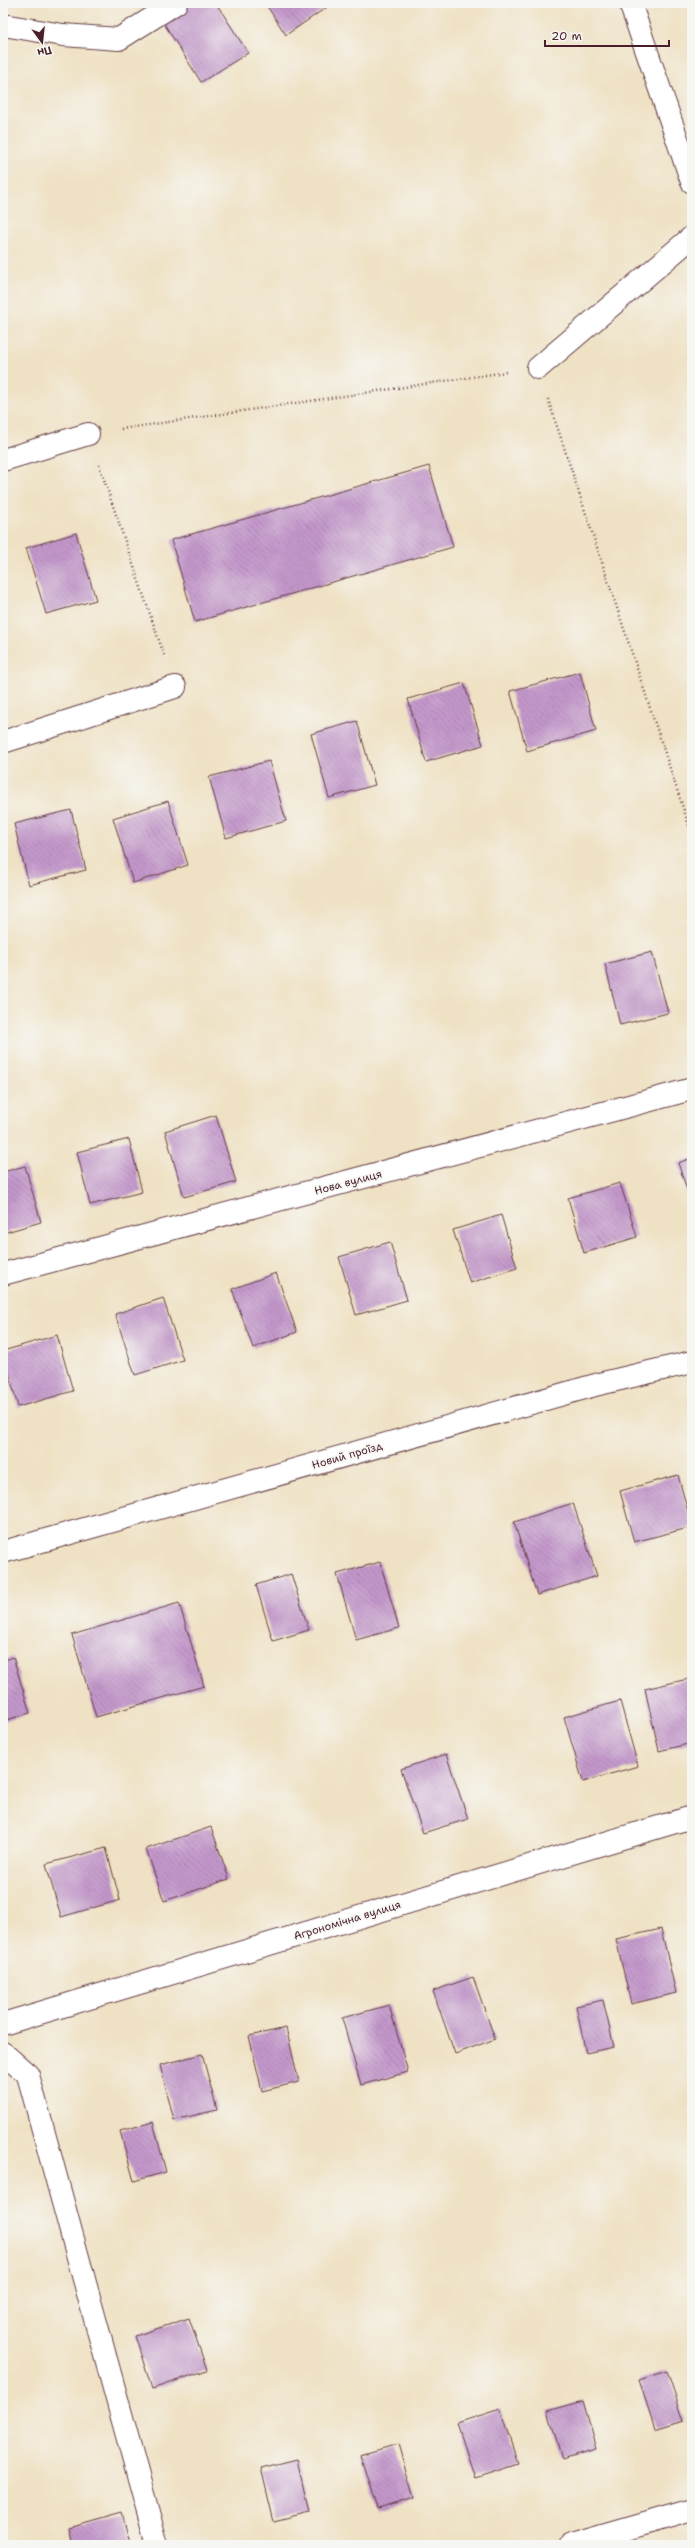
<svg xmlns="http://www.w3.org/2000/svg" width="695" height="2548" viewBox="0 0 695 2548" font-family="'Shantell Sans',sans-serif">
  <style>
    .building { fill: url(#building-back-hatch) }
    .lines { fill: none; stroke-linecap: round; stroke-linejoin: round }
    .minor-casing { stroke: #633c42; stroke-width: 24 }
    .path { stroke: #633c42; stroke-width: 2.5; stroke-dasharray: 1 3; stroke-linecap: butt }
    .minor { stroke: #fff; stroke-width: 22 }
    .labels { text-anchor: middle; stroke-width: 3.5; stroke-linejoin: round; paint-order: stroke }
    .street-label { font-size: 11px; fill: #4a1f2b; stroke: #f6f6f2 }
  </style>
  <defs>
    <pattern id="building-back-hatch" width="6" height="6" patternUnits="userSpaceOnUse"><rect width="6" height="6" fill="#c397cb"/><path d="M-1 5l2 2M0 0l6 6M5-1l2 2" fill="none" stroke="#a07ba5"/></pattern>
  </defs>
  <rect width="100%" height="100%" fill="#f6f6f2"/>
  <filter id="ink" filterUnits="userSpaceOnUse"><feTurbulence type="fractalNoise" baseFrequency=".025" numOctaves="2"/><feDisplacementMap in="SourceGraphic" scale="8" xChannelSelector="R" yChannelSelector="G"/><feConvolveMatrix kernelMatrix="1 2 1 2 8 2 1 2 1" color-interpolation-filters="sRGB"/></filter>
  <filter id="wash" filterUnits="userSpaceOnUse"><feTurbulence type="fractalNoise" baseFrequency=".012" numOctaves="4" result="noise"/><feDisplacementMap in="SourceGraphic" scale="16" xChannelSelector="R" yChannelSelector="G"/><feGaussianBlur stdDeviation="0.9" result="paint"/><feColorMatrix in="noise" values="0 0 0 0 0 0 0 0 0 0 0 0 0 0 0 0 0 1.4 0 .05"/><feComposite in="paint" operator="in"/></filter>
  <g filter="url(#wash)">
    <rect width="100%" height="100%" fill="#efe1c3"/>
    <g id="blocks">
      <!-- building -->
      <g class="building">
        <polygon points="151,3 216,3 248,53 201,82"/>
        <polygon points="265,3 333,3 286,35"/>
        <polygon points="429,466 453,547 195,622 171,540"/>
        <polygon points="76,533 96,600 46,614 26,548"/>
        <polygon points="580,672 596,731 527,751 510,691"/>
        <polygon points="464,683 483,745 426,762 408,699"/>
        <polygon points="357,721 375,785 329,798 311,734"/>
        <polygon points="269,761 286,821 226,838 209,777"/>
        <polygon points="168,801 188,865 133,883 113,818"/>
        <polygon points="71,810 86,870 29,885 14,824"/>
        <polygon points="652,952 668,1013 620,1025 605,964"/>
        <polygon points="216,1115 236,1182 184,1197 165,1131"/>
        <polygon points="129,1139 142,1192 90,1205 77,1152"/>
        <polygon points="692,1158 692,1205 678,1163"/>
        <polygon points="25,1166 41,1222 3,1233 3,1172"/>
        <polygon points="620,1183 637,1237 584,1253 568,1198"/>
        <polygon points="501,1215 517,1268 470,1283 453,1230"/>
        <polygon points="390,1242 407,1300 356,1315 339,1257"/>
        <polygon points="276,1273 297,1332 253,1348 232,1289"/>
        <polygon points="163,1298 183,1360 135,1375 115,1314"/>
        <polygon points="57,1335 73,1391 18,1407 3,1351"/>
        <polygon points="678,1475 692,1527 634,1542 620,1491"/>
        <polygon points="573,1503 597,1576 537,1595 514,1522"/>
        <polygon points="380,1562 399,1628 356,1640 337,1574"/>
        <polygon points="291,1574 309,1630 273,1641 256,1585"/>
        <polygon points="179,1603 204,1686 96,1717 72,1635"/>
        <polygon points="13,1657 30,1713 3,1721 3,1661"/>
        <polygon points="692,1678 692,1743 659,1751 645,1689"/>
        <polygon points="620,1701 638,1766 583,1782 564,1717"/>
        <polygon points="446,1754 468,1819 423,1833 401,1769"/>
        <polygon points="211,1827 229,1879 164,1901 146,1849"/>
        <polygon points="106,1848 120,1900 61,1917 46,1864"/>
        <polygon points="661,1929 676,1993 631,2004 616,1939"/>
        <polygon points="473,1977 495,2039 455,2054 433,1991"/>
        <polygon points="603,2000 614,2047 586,2053 576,2006"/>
        <polygon points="389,2005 408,2072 361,2085 342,2018"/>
        <polygon points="286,2028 299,2082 262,2091 249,2036"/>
        <polygon points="202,2054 217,2110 174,2120 160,2065"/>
        <polygon points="153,2122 166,2172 134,2181 120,2131"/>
        <polygon points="189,2318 207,2370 152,2389 135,2336"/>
        <polygon points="667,2371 684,2420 655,2429 639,2380"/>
        <polygon points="583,2401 597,2449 562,2459 548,2411"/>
        <polygon points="500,2409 518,2464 475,2478 457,2423"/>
        <polygon points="398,2444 414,2498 377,2509 360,2455"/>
        <polygon points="297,2459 309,2513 274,2522 261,2468"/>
        <polygon points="122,2513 131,2545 73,2545 69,2528"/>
      </g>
    </g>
  </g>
  <g filter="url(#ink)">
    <use href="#blocks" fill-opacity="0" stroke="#633c42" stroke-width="1"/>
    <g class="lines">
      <defs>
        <g id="minor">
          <polyline points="630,3 692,182"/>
          <polyline points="3,25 63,35 119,39 176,3"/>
          <polyline points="538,368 692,237"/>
          <polyline points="3,460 88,434"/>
          <polyline points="3,742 175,687"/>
          <polyline points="3,1274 692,1089"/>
          <polyline points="3,1552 599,1384 692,1362"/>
          <polyline points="3,2024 692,1817"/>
          <polyline points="3,2053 28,2075 157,2545"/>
          <polyline points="571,2545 692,2510"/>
        </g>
      </defs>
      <!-- minor casing -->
      <use href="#minor" class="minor-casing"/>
      <!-- path -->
      <g class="path">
        <polyline points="548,399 692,835"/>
        <polyline points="121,429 506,372"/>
        <polyline points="99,465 164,655"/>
      </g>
      <!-- minor -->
      <use href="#minor" class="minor"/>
    </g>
  </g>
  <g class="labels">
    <!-- street labels -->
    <g class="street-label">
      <text transform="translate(348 1182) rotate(-15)" y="4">Нова вулиця</text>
      <text transform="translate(347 1455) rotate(-16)" y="4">Новий проїзд</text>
      <text transform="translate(347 1920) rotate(-17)" y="4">Агрономічна вулиця</text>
    </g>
  </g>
  <!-- margin -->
  <rect width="695" height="2548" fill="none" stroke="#f6f6f2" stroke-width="16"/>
  <!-- north arrow -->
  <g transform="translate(42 42) rotate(165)" stroke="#f6f6f2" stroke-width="3" paint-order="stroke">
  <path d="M0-3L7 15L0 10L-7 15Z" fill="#4a1f2b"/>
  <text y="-6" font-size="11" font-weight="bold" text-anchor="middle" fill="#4a1f2b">Пн</text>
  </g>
  <!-- scale -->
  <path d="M545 40v6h124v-6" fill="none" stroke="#4a1f2b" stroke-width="2"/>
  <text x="551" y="40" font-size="12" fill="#4a1f2b" stroke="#f6f6f2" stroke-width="3" paint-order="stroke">20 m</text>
</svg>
